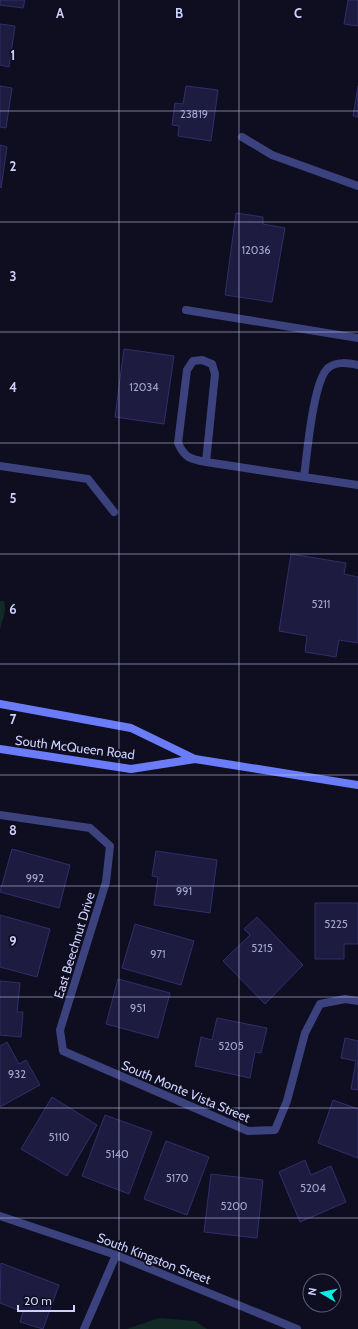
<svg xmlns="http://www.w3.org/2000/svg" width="358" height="1329" viewBox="0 0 358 1329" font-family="Cabin,sans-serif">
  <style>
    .green { fill: #112a25 }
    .building { fill: #1d1b40; stroke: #312e6b }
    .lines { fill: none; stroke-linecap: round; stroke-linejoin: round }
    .lane { stroke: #3b427d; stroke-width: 8 }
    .street { stroke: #3b427d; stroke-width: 8 }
    .secondary { stroke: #6b7cf8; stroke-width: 8 }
    .grid { fill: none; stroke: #cfd1fd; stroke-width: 1; stroke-opacity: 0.55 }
    .labels { text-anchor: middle; stroke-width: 3.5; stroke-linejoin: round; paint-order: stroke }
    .number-label { font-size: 11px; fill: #a2a4ce }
    .street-label { font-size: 13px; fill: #cfd1fd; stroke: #0e0e20 }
    .grid-label { font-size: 13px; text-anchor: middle; font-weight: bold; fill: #cfd1fd; stroke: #0e0e20; stroke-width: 3.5; stroke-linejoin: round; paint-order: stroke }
  </style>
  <rect width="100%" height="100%" fill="#0e0e20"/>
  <!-- green -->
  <g class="green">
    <path d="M0,601h4c3,14 -2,17 -4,30z"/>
    <polygon points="159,1318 195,1321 207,1329 127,1329"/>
  </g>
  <!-- building -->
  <g class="building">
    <polygon points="0,0 25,0 23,8 0,5"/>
    <polygon points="348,0 358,0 358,26 344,24"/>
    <polygon points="0,24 15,26 9,67 0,65"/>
    <polygon points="0,86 12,88 6,128 0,127"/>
    <polygon points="186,86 218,90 211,141 178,136 179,126 172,125 175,103 183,104"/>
    <polygon points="358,86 358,117 353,116"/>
    <polygon points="0,145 7,147 1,188 0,187"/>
    <polygon points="236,213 263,217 263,224 285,228 272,302 225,295"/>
    <polygon points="124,349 174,356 164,424 115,417"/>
    <polygon points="291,554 346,563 344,574 358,577 358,643 339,640 336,657 305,652 307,636 279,631"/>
    <polygon points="12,849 70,865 59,908 0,892"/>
    <polygon points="156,851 217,860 210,913 154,905 158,877 152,876"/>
    <polygon points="315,903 358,903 358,944 344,944 344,959 315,959"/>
    <polygon points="0,915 50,929 37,977 0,967"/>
    <polygon points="257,917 303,965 265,1004 223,961 250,935 244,929"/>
    <polygon points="135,924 194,941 181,985 122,968"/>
    <polygon points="118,979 170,993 158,1038 106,1024"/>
    <polygon points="0,981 20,983 17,1012 23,1012 21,1037 0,1035"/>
    <polygon points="217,1018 267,1028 261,1053 255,1052 250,1078 195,1066 201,1037 212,1040"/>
    <polygon points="345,1038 358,1041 358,1090 351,1089 356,1061 341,1058"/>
    <polygon points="7,1042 19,1064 26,1060 40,1085 0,1107 0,1046"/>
    <polygon points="52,1097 97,1125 67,1176 21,1149"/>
    <polygon points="333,1100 358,1109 358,1158 318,1143"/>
    <polygon points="105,1115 152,1132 129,1194 82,1176"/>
    <polygon points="166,1141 209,1157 187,1215 144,1199"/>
    <polygon points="305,1160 311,1175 331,1166 346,1202 300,1222 279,1172"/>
    <polygon points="211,1174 263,1180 257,1238 204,1232"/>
    <polygon points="1,1263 59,1285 43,1329 20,1322 23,1312 0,1303"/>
  </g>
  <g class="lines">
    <!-- lane -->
    <g class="lane">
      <path d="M358,365c-10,-2 -21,-4 -30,3 -15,13 -21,87 -24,109l54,8"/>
      <path d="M206,462l9,-88 -3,-10 -10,-4 -9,1 -6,9 -9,73c7,15 12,16 28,19l98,15"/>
    </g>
    <!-- street -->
    <g class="street">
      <polyline points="242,137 272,155 358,186"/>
      <polyline points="186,310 358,338"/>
      <polyline points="0,466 88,479 114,512"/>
      <polyline points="0,815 90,828 110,846 106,882 60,1030 63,1051 248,1131 275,1130 287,1101 305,1033 320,1004 345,999 358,1001"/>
      <polyline points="0,1216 116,1255 297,1329"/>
      <polyline points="84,1329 116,1255"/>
    </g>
    <!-- secondary -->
    <g class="secondary">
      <polyline points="0,704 131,728 195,759 358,785"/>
      <polyline points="0,749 131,769 195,759"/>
    </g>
  </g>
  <!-- grid -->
  <path class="grid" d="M119,0v1329M239,0v1329M0,111h358M0,222h358M0,332h358M0,443h358M0,554h358M0,664h358M0,775h358M0,886h358M0,997h358M0,1108h358M0,1218h358"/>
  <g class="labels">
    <!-- number labels -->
    <g class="number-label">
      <text x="194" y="118">23819</text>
      <text x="256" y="254">12036</text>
      <text x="144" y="391">12034</text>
      <text x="321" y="608">5211</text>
      <text x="35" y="882">992</text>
      <text x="184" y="895">991</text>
      <text x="336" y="928">5225</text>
      <text x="262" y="952">5215</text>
      <text x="158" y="958">971</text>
      <text x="138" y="1012">951</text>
      <text x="231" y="1050">5205</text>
      <text x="17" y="1078">932</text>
      <text x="59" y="1141">5110</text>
      <text x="117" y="1158">5140</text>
      <text x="177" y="1182">5170</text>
      <text x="313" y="1192">5204</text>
      <text x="234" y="1210">5200</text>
    </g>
    <!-- street labels -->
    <g class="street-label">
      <text transform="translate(75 747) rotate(7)" y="5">South McQueen Road</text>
      <text transform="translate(74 945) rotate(-73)" y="5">East Beechnut Drive</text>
      <text transform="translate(186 1091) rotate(23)" y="5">South Monte Vista Street</text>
      <text transform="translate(154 1258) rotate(21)" y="5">South Kingston Street</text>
    </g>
  </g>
  <g class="grid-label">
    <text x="60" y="18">A</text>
    <text x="179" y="18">B</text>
    <text x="298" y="18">C</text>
    <text x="13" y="60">1</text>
    <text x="13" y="171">2</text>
    <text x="13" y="281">3</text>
    <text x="13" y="392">4</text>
    <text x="13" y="503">5</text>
    <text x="13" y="614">6</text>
    <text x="13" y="724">7</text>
    <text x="13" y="835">8</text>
    <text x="13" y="946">9</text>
  </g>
  <!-- north arrow -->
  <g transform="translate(322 1293) rotate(279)"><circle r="19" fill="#0e0e20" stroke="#5b5c78"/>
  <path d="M0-3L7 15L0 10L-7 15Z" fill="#0bede3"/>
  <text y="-6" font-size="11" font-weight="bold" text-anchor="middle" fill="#cfd1fd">N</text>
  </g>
  <!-- scale -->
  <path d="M18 1305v6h56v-6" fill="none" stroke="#cfd1fd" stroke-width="2"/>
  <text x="24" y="1305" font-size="12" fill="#cfd1fd" stroke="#0e0e20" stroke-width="3" paint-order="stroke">20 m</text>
</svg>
